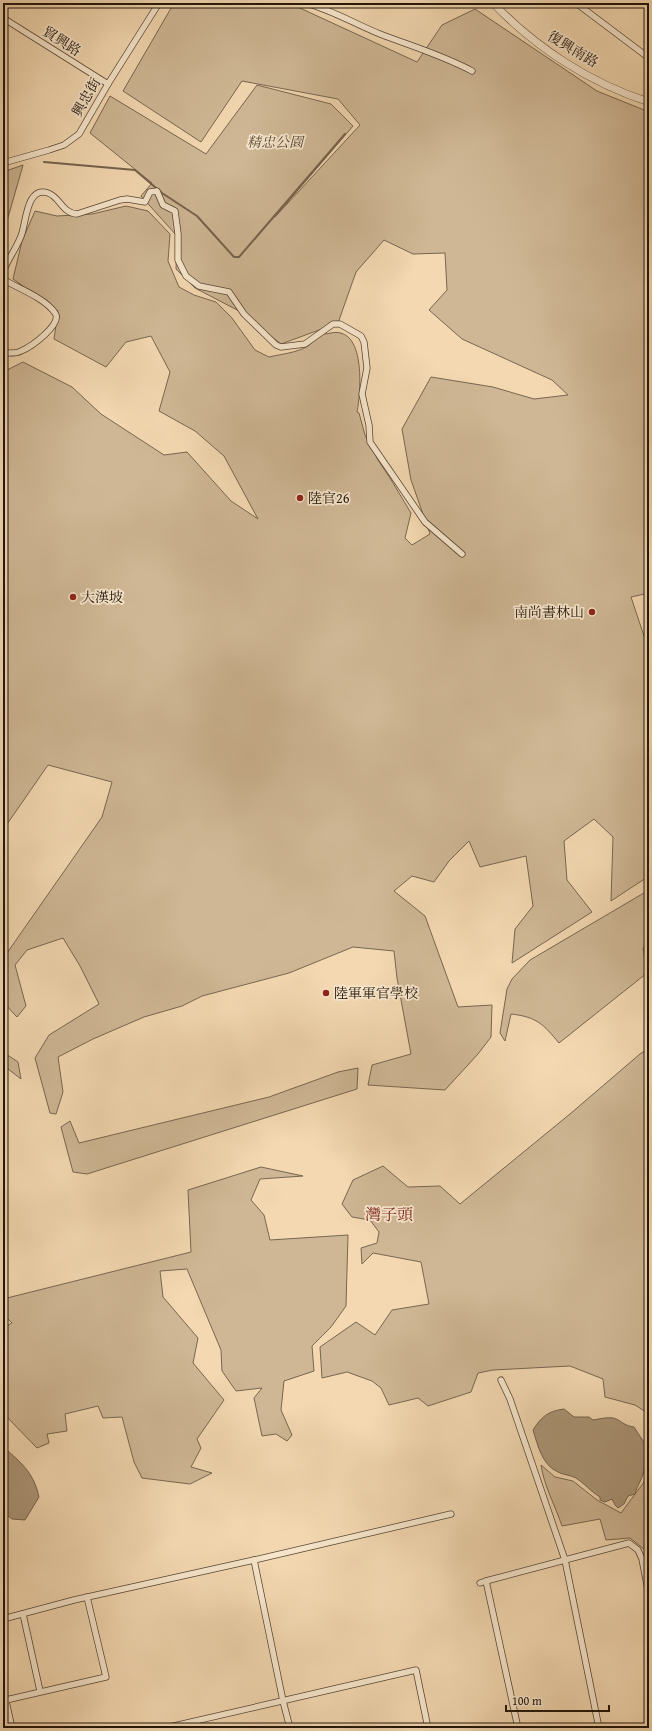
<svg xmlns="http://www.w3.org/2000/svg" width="652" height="1731" viewBox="0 0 652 1731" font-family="'Gentium Book Plus','Noto Serif TC',serif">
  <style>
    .green { fill: #cfb795; stroke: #786650 }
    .water { fill: #ac9678; stroke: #75624c }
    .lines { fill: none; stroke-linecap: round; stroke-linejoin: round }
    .stream { stroke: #75624c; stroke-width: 2 }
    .minor-casing { stroke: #564634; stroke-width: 7 }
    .tertiary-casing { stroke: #564634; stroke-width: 8 }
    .minor { stroke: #f7e6cc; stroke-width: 5.5 }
    .tertiary { stroke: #f7e6cc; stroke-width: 7 }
    .poi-dot { fill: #8f2418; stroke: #f7e6cc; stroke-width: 1.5 }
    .labels { text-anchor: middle; stroke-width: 3.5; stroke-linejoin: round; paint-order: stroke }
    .street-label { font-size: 14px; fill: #22150a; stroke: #f7e6cc }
    .park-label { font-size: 14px; font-style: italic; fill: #564634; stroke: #f7e6cc }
    .poi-label { font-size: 14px; fill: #22150a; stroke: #f7e6cc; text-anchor: start }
    .quarter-label { font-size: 16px; fill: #7a1f14; stroke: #f7e6cc }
  </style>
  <rect width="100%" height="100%" fill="#f3d8b1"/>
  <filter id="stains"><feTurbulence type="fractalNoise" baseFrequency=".005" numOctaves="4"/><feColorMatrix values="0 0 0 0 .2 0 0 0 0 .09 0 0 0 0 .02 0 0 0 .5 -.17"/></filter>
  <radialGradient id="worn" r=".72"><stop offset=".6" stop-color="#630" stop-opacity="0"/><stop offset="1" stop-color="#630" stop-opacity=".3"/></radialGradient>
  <!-- green -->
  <g class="green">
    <path d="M174,3h115l128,59 25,-37 33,-16 122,82 52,21v481l-18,4 18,54v225l-38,25 2,-64 -19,-18 -30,22 3,39 25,32 -80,51 3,-34 18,-23 -7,-50 -46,11 -11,-26 -20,20 -15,21 -22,-6 -18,15 31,25 33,91 34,-2 -1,32 -13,17 -33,36 -77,-5 4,-20 39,-11 -14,-76 -3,-27 -41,-4 -64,26 -87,23 -20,10 -38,11 -51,22 -35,18 5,35 -7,22 -6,-1 -15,-55 14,-23 50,-31 -19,-38 -17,-28 -36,12 -12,15 11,41 -9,11 -14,-15v-23l4,-26 95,-136 10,-35 -64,-17 -45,65v-458l20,-10 49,25 29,27 63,41 23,-3 44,49 27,18 -34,-63 -29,-25 -36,-20 11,-39 -19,-36 -25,6 -20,25 -52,-28 4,-28 -45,-32 9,-38 13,-30 22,5 35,-2 34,-8 22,5 22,23 -2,27 11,26 15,8 22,7 16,16 23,32 14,7c13,-3 27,-4 39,-11 4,-2 6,-8 11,-11 3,-1 8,-1 12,-2 35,-7 30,58 26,79l2,1 6,22 13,25 12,18 21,35 -6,25 7,7 18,-11 -19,-54 -9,-51 29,-52 62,10 41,12 34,-4 -16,-15 -90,-41 -33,-29 18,-20 -2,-37 -32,1 -29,-14 -28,32 -18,51 -57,21 -42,-33 -44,-23 -19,-19 1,-33 -36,-40 11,-13 -62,-50 20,-37 96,58 51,-69 74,19 22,22 -78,91 85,-92 -22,-26 -96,-18 -41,61 -78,-51z"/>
    <polygon points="23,165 3,235 3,172"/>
    <path d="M649,890v56l-6,2 4,25 -88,70c-16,-19 -22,-26 -48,-29l-6,27 -5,-8 7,-44 5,-10 18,-19z"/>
    <polygon points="649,1048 649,1414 635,1405 605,1397 603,1379 570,1366 493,1370 478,1373 471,1392 428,1406 418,1398 389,1405 381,1388 372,1381 347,1372 322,1378 320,1347 356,1322 375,1335 392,1310 429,1304 421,1262 373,1253 362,1264 361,1248 377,1243 379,1232 370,1220 352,1217 342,1204 353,1180 383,1166 408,1187 440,1186 460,1204 570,1114 640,1054"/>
    <polygon points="3,1052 18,1062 21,1079 3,1065"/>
    <polygon points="358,1068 357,1089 87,1174 73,1172 61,1127 70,1121 79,1143 269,1097 338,1072"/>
    <polygon points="261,1167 303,1176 260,1179 251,1200 264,1215 270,1240 348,1235 346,1306 331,1327 312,1346 314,1371 284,1381 281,1410 292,1435 287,1441 276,1434 262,1436 254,1398 262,1388 236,1391 222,1371 221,1350 187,1269 160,1271 163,1297 198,1338 193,1363 224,1400 197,1439 201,1448 191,1467 212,1473 190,1484 142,1478 134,1462 122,1417 103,1418 98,1406 65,1414 67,1431 47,1434 49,1443 37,1448 3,1413 3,1328 12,1323 3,1314 3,1299 191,1252 188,1190"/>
    <path d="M541,1465l14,12 18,4 24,19 24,13 23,-31 5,-16v99l-4,-15 -15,-12 -24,2 -6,-21 -38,7c-7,-21 -18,-40 -21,-61z"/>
  </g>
  <!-- water -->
  <g class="water">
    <path d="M564,1409l10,8h15l4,3c6,-1 14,-3 20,-2 8,2 11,8 21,9l13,20 1,16 -4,5c0,9 -7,17 -9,26l-7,2 -4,8 -6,4 -3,-3 -3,-6 -7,3 -5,-2v-3c-10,-6 -15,-13 -24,-19 -5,-3 -13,-3 -18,-6 -16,-7 -20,-26 -25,-42 8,-13 15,-19 31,-21z"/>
    <path d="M3,1447c18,15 31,26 36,50l-14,23 -13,-1 -9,-7z"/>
  </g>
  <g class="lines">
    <!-- stream -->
    <polyline class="stream" points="44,162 135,170 162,193 197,216 234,257 239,257 345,134"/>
    <defs>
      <g id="minor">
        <path d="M306,3c26,7 49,21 74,31 31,12 62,21 92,37"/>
        <polyline points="576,3 649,58"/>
        <polyline points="3,18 108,84"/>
        <polyline points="3,163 49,150 64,145 79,134 108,84 159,3"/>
        <path d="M3,272c5,-13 13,-23 18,-36 5,-11 5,-51 27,-43 12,4 14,20 29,21l43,-14 7,-1 18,3 5,-10 7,-1 6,14 12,6 3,23v26l8,16 13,10 30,6 15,22 32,31 5,2 24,-3 28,-20h7l21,12 3,6 3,26 -5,26 7,31 1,17 55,80 37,32"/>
        <path d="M3,277l3,4c14,8 40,18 49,32 8,11 -24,34 -34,38 -5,3 -12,2 -18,2"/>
        <polyline points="501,1380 510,1399 565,1560 599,1728"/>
        <polyline points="254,1560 283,1701 290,1728"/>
        <polyline points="486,1581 629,1543 638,1550 642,1559 649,1595"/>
        <polyline points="480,1583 486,1581 518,1728"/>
        <polyline points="23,1614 40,1691"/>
        <polyline points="3,1619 74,1600 254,1560 451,1514"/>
        <polyline points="3,1688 12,1728"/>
        <polyline points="6,1700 106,1677 87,1597"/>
        <polyline points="165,1728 416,1670 428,1728"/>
      </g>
      <path id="tertiary" d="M493,3c43,45 97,80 156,99"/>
    </defs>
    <!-- minor casing -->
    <use href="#minor" class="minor-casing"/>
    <!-- tertiary casing -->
    <use href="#tertiary" class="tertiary-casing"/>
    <!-- minor -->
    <use href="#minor" class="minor"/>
    <!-- tertiary -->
    <use href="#tertiary" class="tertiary"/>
  </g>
  <!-- markers -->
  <g class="poi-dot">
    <circle cx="300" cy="498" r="4"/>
    <circle cx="73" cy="597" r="4"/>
    <circle cx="592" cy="612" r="4"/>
    <circle cx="326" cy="993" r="4"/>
  </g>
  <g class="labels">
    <!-- street labels -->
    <g class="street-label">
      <text transform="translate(62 41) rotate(32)" y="5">貿興路</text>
      <text transform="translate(573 49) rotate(31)" y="5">復興南路</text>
      <text transform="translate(86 97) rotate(-60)" y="5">興忠街</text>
    </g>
    <!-- park labels -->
    <g class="park-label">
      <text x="275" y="147">精忠公園</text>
    </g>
    <!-- poi labels -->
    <g class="poi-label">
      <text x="308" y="503">陸官26</text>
      <text x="81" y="602">大漢坡</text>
      <text x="584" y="617" text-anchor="end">南尚書林山</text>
      <text x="334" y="998">陸軍軍官學校</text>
    </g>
    <!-- quarter labels -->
    <g class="quarter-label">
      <text x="389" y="1220">灣子頭</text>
    </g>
  </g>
  <!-- margin -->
  <rect width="652" height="1731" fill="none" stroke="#f3d8b1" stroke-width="16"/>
  <rect x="4" y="4" width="644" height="1723" fill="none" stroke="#22150a" stroke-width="2"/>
  <rect x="8" y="8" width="636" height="1715" fill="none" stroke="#22150a"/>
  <!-- scale -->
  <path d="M506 1705v6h103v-6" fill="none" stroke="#22150a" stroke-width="2"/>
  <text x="512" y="1705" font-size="12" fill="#22150a" stroke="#f7e6cc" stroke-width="3" paint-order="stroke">100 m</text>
  <rect width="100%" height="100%" filter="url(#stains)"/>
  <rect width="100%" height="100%" fill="url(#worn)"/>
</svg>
